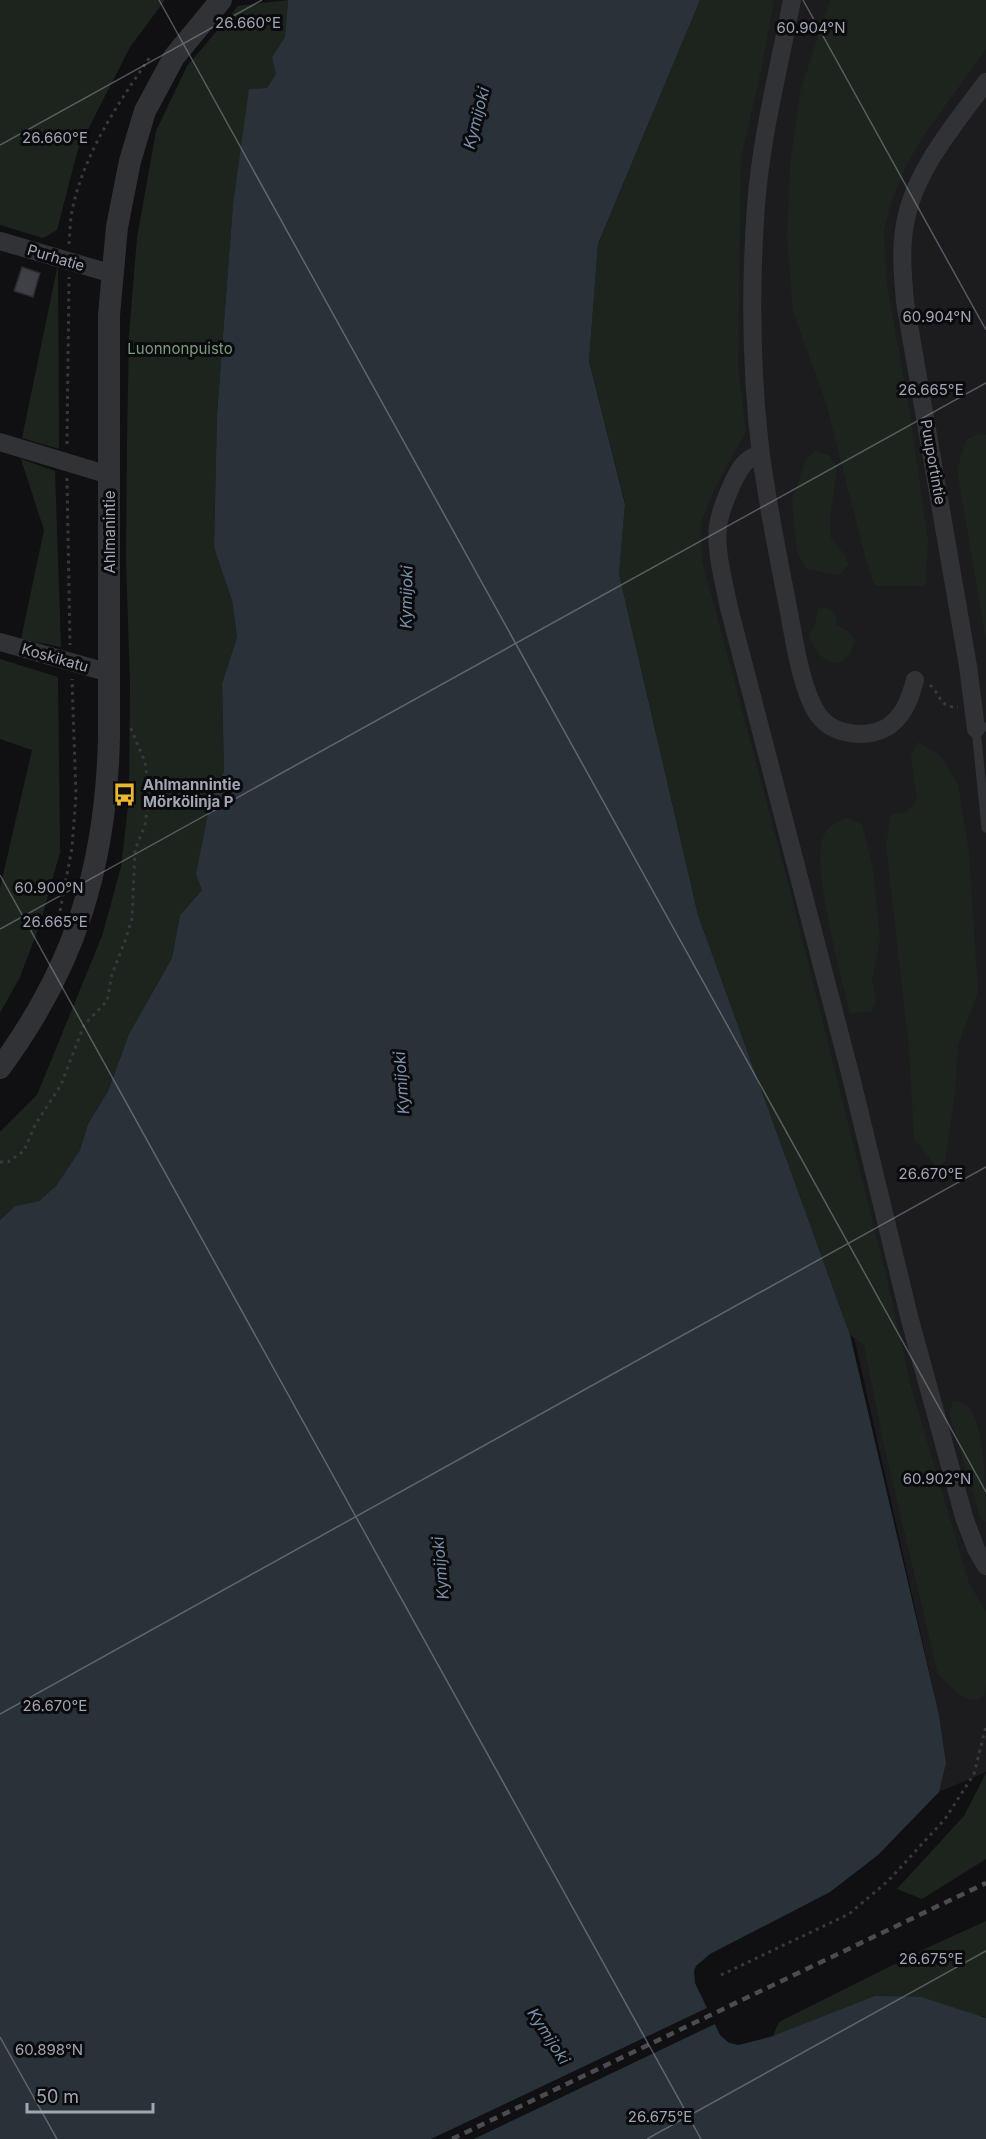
<svg xmlns="http://www.w3.org/2000/svg" width="986" height="2139" viewBox="0 0 986 2139" font-family="Inter,sans-serif">
  <style>
    .built { fill: #1c1c1f }
    .green { fill: #1d241e }
    .water { fill: #2a3239 }
    .pier { fill: #101012 }
    .building { fill: #3f4045; stroke: #2b2a2e; stroke-width: 1.5 }
    .lines { fill: none; stroke-linecap: round; stroke-linejoin: round }
    .path { stroke: #37393d; stroke-width: 3; stroke-dasharray: 3 4.5; stroke-linecap: butt }
    .service { stroke: #313236; stroke-width: 9 }
    .minor { stroke: #313236; stroke-width: 18 }
    .tertiary { stroke: #313236; stroke-width: 22 }
    .rail { stroke: #4b4c51; stroke-width: 4.5; stroke-dasharray: 8 6; stroke-linecap: butt }
    .ticks { fill: none; stroke: #a2a6b2; stroke-width: 1.5; stroke-opacity: 0.45 }
    .labels { text-anchor: middle; stroke-width: 6; stroke-linejoin: round; paint-order: stroke }
    .street-label { font-size: 15px; fill: #a2a6b2; stroke: #0b0b0d }
    .park-label { font-size: 15px; fill: #799d7e; stroke: #0b0b0d }
    .poi-label { font-size: 15px; font-weight: bold; fill: #a2a6b2; stroke: #0b0b0d; text-anchor: start }
    .water-label { font-size: 16px; font-style: italic; fill: #7991ac; stroke: #0b0b0d }
    .ticks-label { font-size: 15px; text-anchor: middle; fill: #a2a6b2; stroke: #0b0b0d; stroke-width: 6; stroke-linejoin: round; paint-order: stroke }
  </style>
  <rect width="100%" height="100%" fill="#101012"/>
  <!-- built -->
  <polygon class="built" points="700,0 986,0 986,1772 939,1792 946,1763 939,1715 854,1337 599,243"/>
  <!-- green -->
  <g class="green">
    <polygon points="0,0 165,0 130,47 78,149 57,230 43,238 0,225"/>
    <polygon points="288,0 285,37 272,57 277,74 267,88 250,89 233,204 217,414 214,546 232,601 237,637 222,684 224,771 210,804 202,890 180,915 172,958 129,1034 108,1091 88,1124 80,1150 56,1186 39,1201 15,1206 0,1220 0,1132 37,1095 102,936 121,867 129,798 130,685 126,559 127,443 129,334 137,238 156,131 187,66 238,6"/>
    <path d="M700,0h74l-13,71 -20,87 -3,208 8,65 -31,57 -14,34 1,38 85,319 101,405 23,103 58,196 17,29v73l-1,9 -7,6c-17,1 -28,-15 -40,-26l-54,-228 -20,-101 -14,-10 -152,-420 -79,-341 6,-71 -36,-142 9,-117z"/>
    <polygon points="830,0 986,0 986,49 924,135 907,164 891,202 884,231 886,279 909,407 928,541 925,586 875,586 865,556 826,403 793,311 787,237 790,165 800,92"/>
    <polygon points="58,264 59,449 22,438"/>
    <polygon points="978,434 986,435 986,640 957,469 966,440"/>
    <polygon points="815,451 830,456 837,467 830,519 831,538 844,554 849,565 838,575 806,569 797,552 792,501 805,461"/>
    <polygon points="21,459 55,471 61,647 21,639 44,530"/>
    <path d="M826,607l9,7 2,11 12,7 6,8 -6,16 -11,7c-20,-4 -22,-11 -29,-29l6,-8 3,-17z"/>
    <polygon points="0,659 58,677 60,852 40,924 20,977 0,1013 0,888 32,750 0,739"/>
    <polygon points="918,742 942,757 958,785 969,853 978,992 958,1045 955,1093 945,1161 936,1167 914,1139 909,1048 886,846 891,814 907,812 917,799 911,757"/>
    <path d="M847,818l15,6 11,45 7,71 -8,40 4,21 -5,11 -21,1c-8,-35 -39,-147 -27,-175 4,-12 13,-16 24,-20z"/>
    <path d="M953,1401c4,1 10,2 13,4 20,18 20,88 20,117l-6,-5 -31,-105z"/>
    <polygon points="986,1773 986,1859 922,1899 897,1889 964,1816"/>
    <polygon points="986,1921 986,2018 983,2016 773,2036 779,2022 931,1946"/>
  </g>
  <!-- water -->
  <polygon class="water" points="288,0 700,0 598,244 589,361 625,504 619,574 698,915 850,1335 939,1715 946,1763 939,1792 878,1855 830,1892 710,1954 696,1966 694,1971 695,1983 720,2035 729,2043 739,2045 773,2036 875,1996 921,1997 986,2018 986,2139 0,2139 0,1220 15,1206 39,1201 56,1186 80,1150 88,1124 108,1091 129,1034 172,958 180,915 202,890 196,874 210,804 224,771 222,684 237,637 232,601 214,547 217,414 233,204 249,89 267,88 276,74 272,57 285,37"/>
  <!-- pier -->
  <polygon class="pier" points="709,2007 717,2023 474,2139 431,2139"/>
  <!-- building -->
  <polygon class="building" points="22,267 40,273 33,297 14,291"/>
  <g class="lines">
    <!-- path -->
    <g class="path">
      <path d="M69,244c1,-11 1,-23 3,-33 12,-58 45,-106 78,-154"/>
      <polyline points="67,444 69,277"/>
      <polyline points="67,478 70,645"/>
      <path d="M930,685c12,11 9,23 28,22"/>
      <polyline points="60,911 72,848 76,795 72,679"/>
      <polyline points="0,1162 8,1162 24,1151 35,1125 61,1085 84,1025 107,1001 112,974 125,941 132,918 135,850 145,825 149,795 145,762 129,724"/>
      <polyline points="721,1975 849,1914 888,1881 945,1819 974,1774 986,1726"/>
    </g>
    <!-- service -->
    <polyline class="service" points="986,727 976,729 986,828"/>
    <!-- minor -->
    <g class="minor">
      <path d="M792,0c-13,68 -31,137 -36,206 -6,82 -5,167 5,249 7,51 17,102 27,152 6,31 13,84 31,109 15,20 50,23 70,10 16,-12 21,-28 26,-46"/>
      <polyline points="0,241 113,274"/>
      <polyline points="0,442 109,475"/>
      <path d="M761,454c-16,4 -21,14 -28,28 -6,14 -13,28 -15,44 -3,26 6,56 11,82l123,473 58,239 54,197 12,32 10,17"/>
      <polyline points="0,642 110,673"/>
      <path d="M976,729l-8,-63 -63,-364c-2,-26 -5,-52 0,-78 9,-53 50,-100 81,-142"/>
    </g>
    <!-- tertiary -->
    <path class="tertiary" d="M0,1068c76,-103 106,-203 109,-330v-423l8,-88 13,-66 15,-50 29,-54 47,-57"/>
    <!-- rail -->
    <polyline class="rail" points="452,2139 986,1883"/>
  </g>
  <!-- ticks -->
  <path class="ticks" d="M159,0l827,1492M803,0l183,330M0,145l262,-145M0,875l701,1264M0,929l986,-546M0,1714l986,-547M0,2037l57,102M647,2139l339,-188"/>
  <!-- icons -->
  <defs>
    <symbol id="bus-bare" viewBox="-9 -9 18 18"><path d="M-5-6H5V4H4V6H2V4H-2V6H-4V4H-5ZM-3.5-4V0h7V-4ZM-3.5 1.2v1.5H-2V1.2ZM2 1.2v1.5H3.5V1.2Z" fill="#eab830" stroke="#0b0b0d" stroke-width="2.5" paint-order="stroke"/></symbol>
  </defs>
  <g fill-rule="evenodd">
    <use href="#bus-bare" x="108" y="778" width="33" height="33"/>
  </g>
  <g class="labels">
    <!-- street labels -->
    <g class="street-label">
      <text transform="translate(56 258) rotate(17)" y="5">Purhatie</text>
      <text transform="translate(933 462) rotate(80)" y="5">Puuportintie</text>
      <text transform="translate(110 532) rotate(-90)" y="5">Ahlmanintie</text>
      <text transform="translate(55 658) rotate(16)" y="5">Koskikatu</text>
    </g>
    <!-- park labels -->
    <g class="park-label">
      <text x="180" y="354">Luonnonpuisto</text>
    </g>
    <!-- poi labels -->
    <g class="poi-label">
      <text x="143" y="790">Ahlmannintie<tspan x="143" dy="17">Mörkölinja P</tspan></text>
    </g>
    <!-- water labels -->
    <g class="water-label">
      <text transform="translate(476 118) rotate(-76)" y="6">Kymijoki</text>
      <text transform="translate(406 597) rotate(-89)" y="6">Kymijoki</text>
      <text transform="translate(401 1083) rotate(-94)" y="6">Kymijoki</text>
      <text transform="translate(440 1568) rotate(-95)" y="6">Kymijoki</text>
      <text transform="translate(549 2036) rotate(57)" y="6">Kymijoki</text>
    </g>
  </g>
  <g class="ticks-label">
    <text x="248" y="28">26.660°E</text>
    <text x="811" y="33">60.904°N</text>
    <text x="55" y="143">26.660°E</text>
    <text x="937" y="322">60.904°N</text>
    <text x="931" y="395">26.665°E</text>
    <text x="49" y="893">60.900°N</text>
    <text x="55" y="927">26.665°E</text>
    <text x="931" y="1179">26.670°E</text>
    <text x="937" y="1484">60.902°N</text>
    <text x="55" y="1711">26.670°E</text>
    <text x="931" y="1964">26.675°E</text>
    <text x="49" y="2055">60.898°N</text>
    <text x="660" y="2122">26.675°E</text>
  </g>
  <!-- scale -->
  <path d="M27 2103v9h126v-9" fill="none" stroke="#a2a6b2" stroke-width="3"/>
  <text x="36" y="2103" font-size="18" fill="#a2a6b2" stroke="#0b0b0d" stroke-width="4.5" paint-order="stroke">50 m</text>
</svg>
